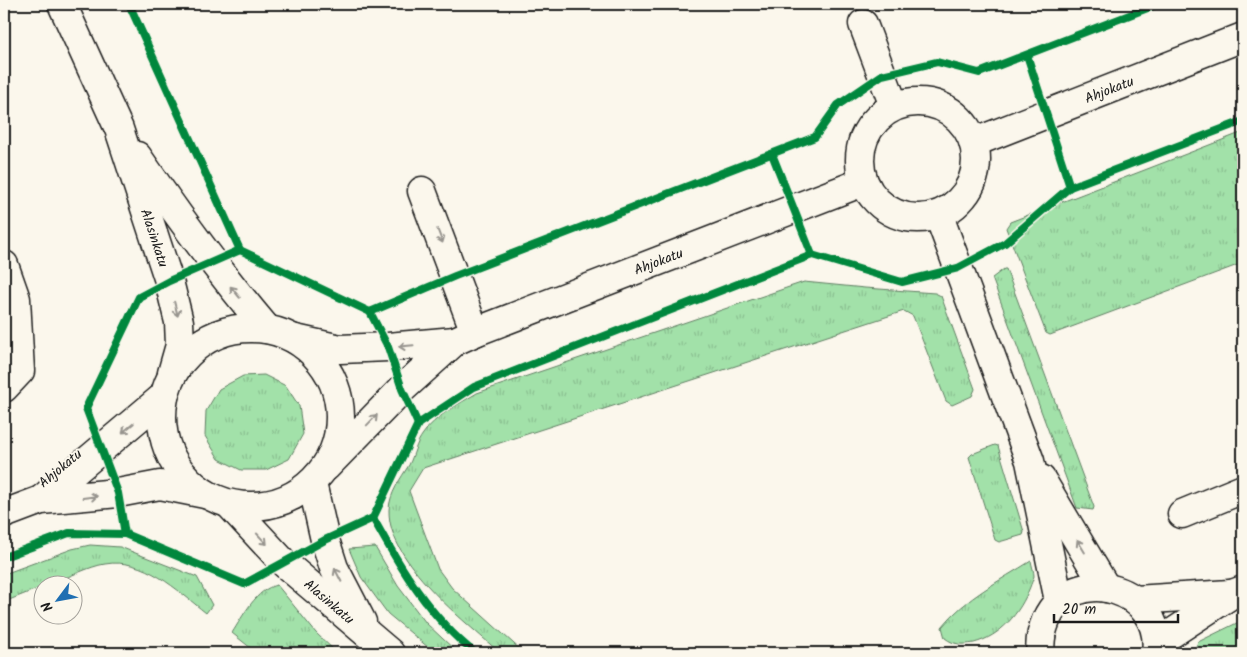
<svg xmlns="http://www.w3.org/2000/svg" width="1247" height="657" viewBox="0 0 1247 657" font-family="Kalam,sans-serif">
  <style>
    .grass { fill: url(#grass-tufts); stroke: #5f7e62 }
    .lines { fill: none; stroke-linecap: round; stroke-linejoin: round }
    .minor-casing { stroke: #1c1c1c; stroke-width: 31 }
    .minor { stroke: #fbf7ec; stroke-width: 28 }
    .cycleway-casing { stroke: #fbf7ec; stroke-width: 11 }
    .cycleway { stroke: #00873e; stroke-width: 8 }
    .oneway { stroke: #97948e }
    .labels { text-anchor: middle; stroke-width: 4; stroke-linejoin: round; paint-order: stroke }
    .street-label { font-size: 14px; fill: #1c1c1c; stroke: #fbf7ec }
  </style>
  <defs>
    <pattern id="grass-tufts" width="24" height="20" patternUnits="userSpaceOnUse" patternTransform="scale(1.25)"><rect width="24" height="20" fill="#a2e1a9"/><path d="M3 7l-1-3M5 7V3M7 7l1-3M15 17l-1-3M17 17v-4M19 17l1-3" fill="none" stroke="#8bc091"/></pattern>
  </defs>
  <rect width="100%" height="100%" fill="#fbf7ec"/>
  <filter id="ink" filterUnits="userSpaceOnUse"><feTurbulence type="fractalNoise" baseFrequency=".02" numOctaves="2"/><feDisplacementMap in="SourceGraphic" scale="10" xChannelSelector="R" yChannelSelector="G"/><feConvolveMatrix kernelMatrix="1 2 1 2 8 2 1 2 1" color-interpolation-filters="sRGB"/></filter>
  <g filter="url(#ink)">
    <!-- grass -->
    <g class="grass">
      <polygon points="1243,132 1243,263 1050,335 1046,333 1006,228 1010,222"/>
      <polygon points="1004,269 1006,269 1094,507 1093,510 1077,508 992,278"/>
      <path d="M804,282l61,6 70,5 6,3 34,93 -3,7 -20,9 -6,-4 -33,-85 -9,-5 -481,157 -14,23 29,78 14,19 72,65h-24c-36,-33 -112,-90 -111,-143 0,-16 12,-32 20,-45 5,-10 7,-22 14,-31 12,-18 36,-30 54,-41z"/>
      <polygon points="264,375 286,386 299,406 303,434 289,459 266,470 241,470 219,459 205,436 206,411 219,389 243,376"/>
      <polygon points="995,445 998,446 1024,532 1023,535 999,542 995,540 969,457 972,454"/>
      <path d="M90,545l30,2 77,30 15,28 -6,8c-29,-23 -62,-56 -101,-49 -15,2 -40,15 -55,20h-8v3l-38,15v-28l68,-25z"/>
      <polygon points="375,547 398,586 426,623 458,653 435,653 388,614 361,577 349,549"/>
      <path d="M1031,561c1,5 3,11 3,15 -1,4 -3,8 -4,11 -10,26 -29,49 -56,56 -12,2 -20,2 -29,-5l-3,-11c23,-29 59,-47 89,-66z"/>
      <path d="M277,585l39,48 21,20h-80l-25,-20c11,-17 24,-44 45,-48z"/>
      <polygon points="1243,620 1243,653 1193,653 1198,642"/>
    </g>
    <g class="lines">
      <defs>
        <g id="minor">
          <path id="s1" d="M62,4l57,125 50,152 10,41 1,23 -8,28"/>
          <polyline points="863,24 894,106"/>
          <circle cx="918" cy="160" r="58"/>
          <path id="s2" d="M975,142l268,-105"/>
          <path d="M137,156c41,60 83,118 130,173"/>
          <polyline points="422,191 475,332"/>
          <polyline points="939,216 1030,461 1059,601"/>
          <polyline points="4,265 16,299 20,371 4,388"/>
          <circle cx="251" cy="417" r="89"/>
          <polyline points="295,339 340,349 388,347 455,341"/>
          <path id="s3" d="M326,467l76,-78 53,-48 20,-9 388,-150"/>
          <polyline points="1041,479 1106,588"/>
          <polyline points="312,483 325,540 334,568 362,622"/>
          <polyline points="41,500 164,396"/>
          <path id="s4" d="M229,504l55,59 106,90"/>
          <polyline points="4,514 41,500 118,493 160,485 205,494"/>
          <polyline points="1182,514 1243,489"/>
          <polyline points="1135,600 1230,594"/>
          <polyline points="1157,643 1232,594 1243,590"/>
          <path d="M1041,653c-2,-11 1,-23 5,-33 28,-60 119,-31 110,33"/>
        </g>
      </defs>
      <!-- minor casing -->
      <use href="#minor" class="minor-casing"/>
      <!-- minor -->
      <use href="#minor" class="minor"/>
      <defs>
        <g id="cycleway">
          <polyline points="129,4 240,250"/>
          <polyline points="1027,55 1070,187"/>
          <polyline points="772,154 812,255"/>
          <polyline points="370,312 388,347 402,389 418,424"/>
          <path d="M373,518c27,49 57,100 102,135"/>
          <polyline points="125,534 118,493 86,408 139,297 169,281 240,250 370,312 455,276 815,137 838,105 882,75 937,62 979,73 1158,4"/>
          <polyline points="4,557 69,533 125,534 244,584 325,540 373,518 418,424 474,387 812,255 902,282 958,268 1005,243 1070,187 1243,121"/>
        </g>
      </defs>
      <!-- cycleway casing -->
      <use href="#cycleway" class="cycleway-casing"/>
      <!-- cycleway -->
      <use href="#cycleway" class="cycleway"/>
    </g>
    <!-- one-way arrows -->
    <defs><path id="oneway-shaft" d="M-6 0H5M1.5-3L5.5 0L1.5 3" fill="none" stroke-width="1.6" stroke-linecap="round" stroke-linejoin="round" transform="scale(1.25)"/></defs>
    <g class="oneway">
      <use href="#oneway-shaft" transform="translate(440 236) rotate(69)"/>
      <use href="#oneway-shaft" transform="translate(235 292) rotate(-130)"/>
      <use href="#oneway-shaft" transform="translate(176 309) rotate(76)"/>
      <use href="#oneway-shaft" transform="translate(406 346) rotate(175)"/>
      <use href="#oneway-shaft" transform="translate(372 420) rotate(-46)"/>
      <use href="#oneway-shaft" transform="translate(128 428) rotate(140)"/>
      <use href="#oneway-shaft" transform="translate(90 497) rotate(-7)"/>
      <use href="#oneway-shaft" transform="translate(262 539) rotate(47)"/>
      <use href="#oneway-shaft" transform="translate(1081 546) rotate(-121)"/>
      <use href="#oneway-shaft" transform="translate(338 575) rotate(-117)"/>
    </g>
  </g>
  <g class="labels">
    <!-- street labels -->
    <g class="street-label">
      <text dy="5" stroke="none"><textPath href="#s2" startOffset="144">Ahjokatu</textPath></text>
      <text dy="5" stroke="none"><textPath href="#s1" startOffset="252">Alasinkatu</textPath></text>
      <text dy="5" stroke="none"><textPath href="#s3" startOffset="399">Ahjokatu</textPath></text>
      <text transform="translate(60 468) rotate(-40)" y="5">Ahjokatu</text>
      <text dy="5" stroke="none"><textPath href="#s4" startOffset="140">Alasinkatu</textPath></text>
    </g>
  </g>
  <!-- margin -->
  <rect width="1247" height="657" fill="none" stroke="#fbf7ec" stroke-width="20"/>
  <rect x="10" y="10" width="1227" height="637" fill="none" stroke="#1c1c1c" stroke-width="2" filter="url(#ink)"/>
  <!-- north arrow -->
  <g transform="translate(58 600) rotate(238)"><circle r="24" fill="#fbf7ec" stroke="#a29f99"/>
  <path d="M0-4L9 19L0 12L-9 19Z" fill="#1f6fb2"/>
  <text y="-8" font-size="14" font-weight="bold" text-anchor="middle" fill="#1c1c1c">N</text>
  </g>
  <!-- scale -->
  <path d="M1054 614v8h124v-8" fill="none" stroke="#1c1c1c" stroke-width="2.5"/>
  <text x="1062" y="614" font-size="15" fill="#1c1c1c" stroke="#fbf7ec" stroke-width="4" paint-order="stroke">20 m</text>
</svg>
